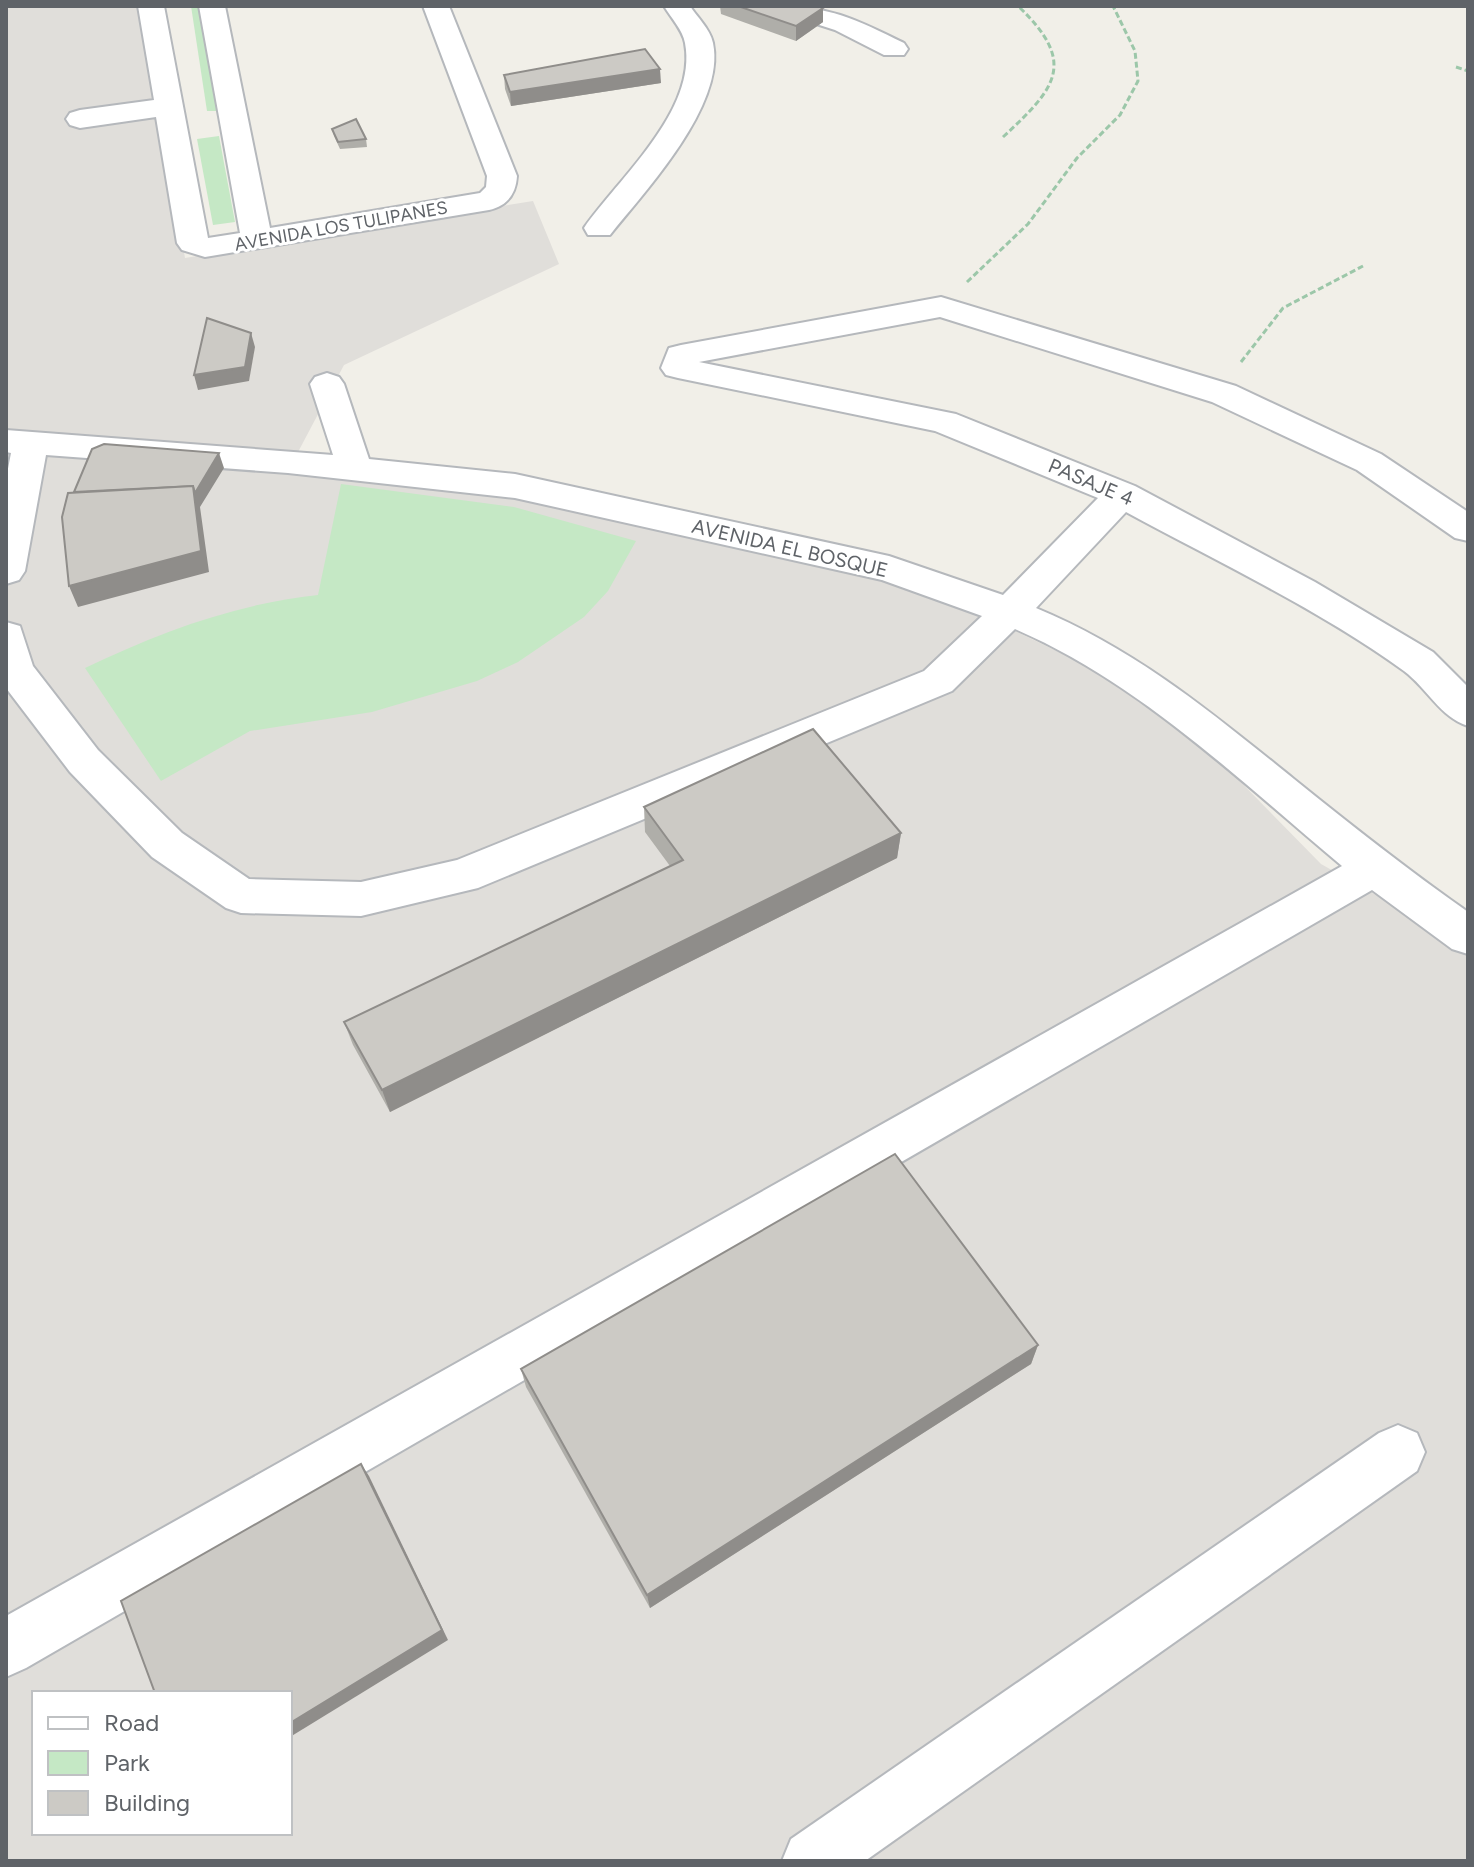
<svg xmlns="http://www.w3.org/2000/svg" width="1474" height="1867" viewBox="0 0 1474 1867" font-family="Figtree,sans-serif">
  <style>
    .industrial { fill: #e0deda; fill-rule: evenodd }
    .green { fill: #c5e8c5 }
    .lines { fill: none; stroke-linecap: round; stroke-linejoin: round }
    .minor-casing { stroke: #b5b8bc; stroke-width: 4 }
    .path { stroke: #9cc7a9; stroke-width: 3; stroke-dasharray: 6 3; stroke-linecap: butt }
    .minor { fill: #fff; fill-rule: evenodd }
    .wall { fill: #afaea9 }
    .shaded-wall { fill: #8f8d8a }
    .building { fill: #cccac5; stroke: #8f8d8a; stroke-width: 2 }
    .labels { text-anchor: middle; stroke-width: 6; stroke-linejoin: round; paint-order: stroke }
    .far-street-label { font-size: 18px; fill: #5f6368; stroke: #fff }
    .street-label { font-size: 20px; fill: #5f6368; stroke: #fff }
  </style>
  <rect width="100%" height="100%" fill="#f1efe8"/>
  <!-- industrial -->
  <path class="industrial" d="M6,6h139l40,252 348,-57 26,63 -215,101 -56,106 227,25 406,90 188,90 115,89 97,99 147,83v914h-1462zM34,1693h256v140h-256z"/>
  <!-- green -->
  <g class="green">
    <polygon points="191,6 203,6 223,111 207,111"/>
    <polygon points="219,136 235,222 213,225 197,139"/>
    <path d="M341,484l173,23 122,34 -28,50 -24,26 -66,45 -41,19 -105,31 -122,19 -89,50 -76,-113c75,-36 150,-64 233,-73z"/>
  </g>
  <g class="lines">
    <defs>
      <g id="minor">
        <path d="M138,6h26l44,232 32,-5 -41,-227h26l45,222 210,-35 6,-6 1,-11 -64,-170h26l68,170c-1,18 -10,30 -28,34l-284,47 -23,-7 -5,-7 -21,-126 -76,11 -10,-3 -4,-6 4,-6 10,-3 74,-10z"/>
        <path d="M664,6h26c7,11 20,23 23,37 13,62 -67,147 -103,192h-22l-4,-7c34,-49 114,-118 101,-185 -2,-13 -14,-25 -21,-37z"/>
        <path d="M775,6c55,0 80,13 129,37l4,6 -4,6h-20l-49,-25 -56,-18z"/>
        <path d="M941,297l295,89 145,68 87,58v29l-13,-3 -98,-68 -145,-68 -272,-85 -241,45 257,52 179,72 180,96 118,70 35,35v39c-28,-9 -41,-38 -64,-55 -82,-60 -188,-110 -278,-159l-90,96c99,41 175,104 258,171 57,46 114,91 174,133v42l-16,-5 -80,-59 -1346,778 -20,9v-61l1336,-750c-103,-86 -202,-183 -327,-237l-63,62 -474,197 -117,28 -120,-3 -15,-5 -74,-51 -82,-85 -64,-84v-66l14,4 13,40 65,84 84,83 67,46 112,3 96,-22 467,-189 58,-55 -100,-36 -367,-82 -227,-25 -242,-18 -21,116 -6,9 -13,4v-105l5,-26 -5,-1v-22l327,25 -23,-71 5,-7 12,-4 12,4 5,7 25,75 146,15 374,82 114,39 95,-97 -163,-67 -257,-53 -12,-3 -5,-7 8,-20 12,-3z"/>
        <polygon points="1398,1425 1417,1433 1425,1452 1417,1471 865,1861 782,1861 791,1839 1379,1433"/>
      </g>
    </defs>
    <!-- minor casing -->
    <use href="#minor" class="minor-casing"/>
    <!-- path -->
    <g class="path">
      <polyline points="1456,67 1468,71"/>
      <path d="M1003,137c53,-49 75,-74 15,-131"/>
      <polyline points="967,282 1028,224 1077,158 1120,115 1138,81 1135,51 1113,6"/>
      <polyline points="1241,362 1283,308 1363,266"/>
    </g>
    <!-- minor -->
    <use href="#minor" class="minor"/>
  </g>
  <!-- wall -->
  <g class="wall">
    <polygon points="720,6 818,6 823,8 823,22 796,41 721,14"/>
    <polygon points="504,75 661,83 511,106 505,89"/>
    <polygon points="332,129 366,139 367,147 340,149 334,136"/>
    <polygon points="644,807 901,833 897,858 390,1112 353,1045 344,1022 670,866 645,832"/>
    <polygon points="1038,1345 1031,1364 650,1608 526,1387 521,1369"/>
  </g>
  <!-- shaded-wall -->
  <g class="shaded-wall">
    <polygon points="823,8 823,22 796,41 796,26"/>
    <polygon points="660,69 661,83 511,106 510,92"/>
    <polygon points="251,333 255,347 249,381 198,390 194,375"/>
    <polygon points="219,453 224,468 200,507 209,572 78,607 69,586 193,486"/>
    <polygon points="901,833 897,858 390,1112 382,1090"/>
    <polygon points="1038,1345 1031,1364 650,1608 647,1595"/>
    <polygon points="361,1464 369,1476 448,1640 290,1737 290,1723"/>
  </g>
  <!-- building -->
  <g class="building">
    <polygon points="738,6 818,6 823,8 796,26"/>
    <polygon points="645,49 660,69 510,92 504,75"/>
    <polygon points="356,119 366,139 338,142 332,129"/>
    <polygon points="207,318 251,333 245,367 194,375"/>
    <polygon points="104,444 219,453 195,493 193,486 74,492 92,449"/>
    <polygon points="193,486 201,551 69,586 62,517 68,493"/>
    <polygon points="813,729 901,833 382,1090 344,1022 683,860 644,807"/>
    <polygon points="895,1154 1038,1345 647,1595 521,1369"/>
    <polygon points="361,1464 442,1630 290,1723 290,1693 155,1693 121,1601"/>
  </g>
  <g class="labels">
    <!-- far-street labels -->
    <g class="far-street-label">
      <text transform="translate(341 226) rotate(-10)" y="6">AVENIDA LOS TULIPANES</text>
    </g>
    <!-- street labels -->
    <g class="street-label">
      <text transform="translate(1091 482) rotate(23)" y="7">PASAJE 4</text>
      <text transform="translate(790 548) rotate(13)" y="7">AVENIDA EL BOSQUE</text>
    </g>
  </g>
  <!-- border -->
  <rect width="1474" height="1867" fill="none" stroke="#5f6368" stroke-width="16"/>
  <!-- legend -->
  <rect x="32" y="1691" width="260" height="144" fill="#ffffff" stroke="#bfc1c3" stroke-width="2"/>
  <rect x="48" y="1717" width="40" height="12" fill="#ffffff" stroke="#bfc1c3" stroke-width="2"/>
  <text x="104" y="1731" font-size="24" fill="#5f6368">Road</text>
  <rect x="48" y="1751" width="40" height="24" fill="#c5e8c5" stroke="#bfc1c3" stroke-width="2"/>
  <text x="104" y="1771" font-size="24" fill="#5f6368">Park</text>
  <rect x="48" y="1791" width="40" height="24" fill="#cccac5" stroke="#bfc1c3" stroke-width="2"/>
  <text x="104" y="1811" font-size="24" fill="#5f6368">Building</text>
</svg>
